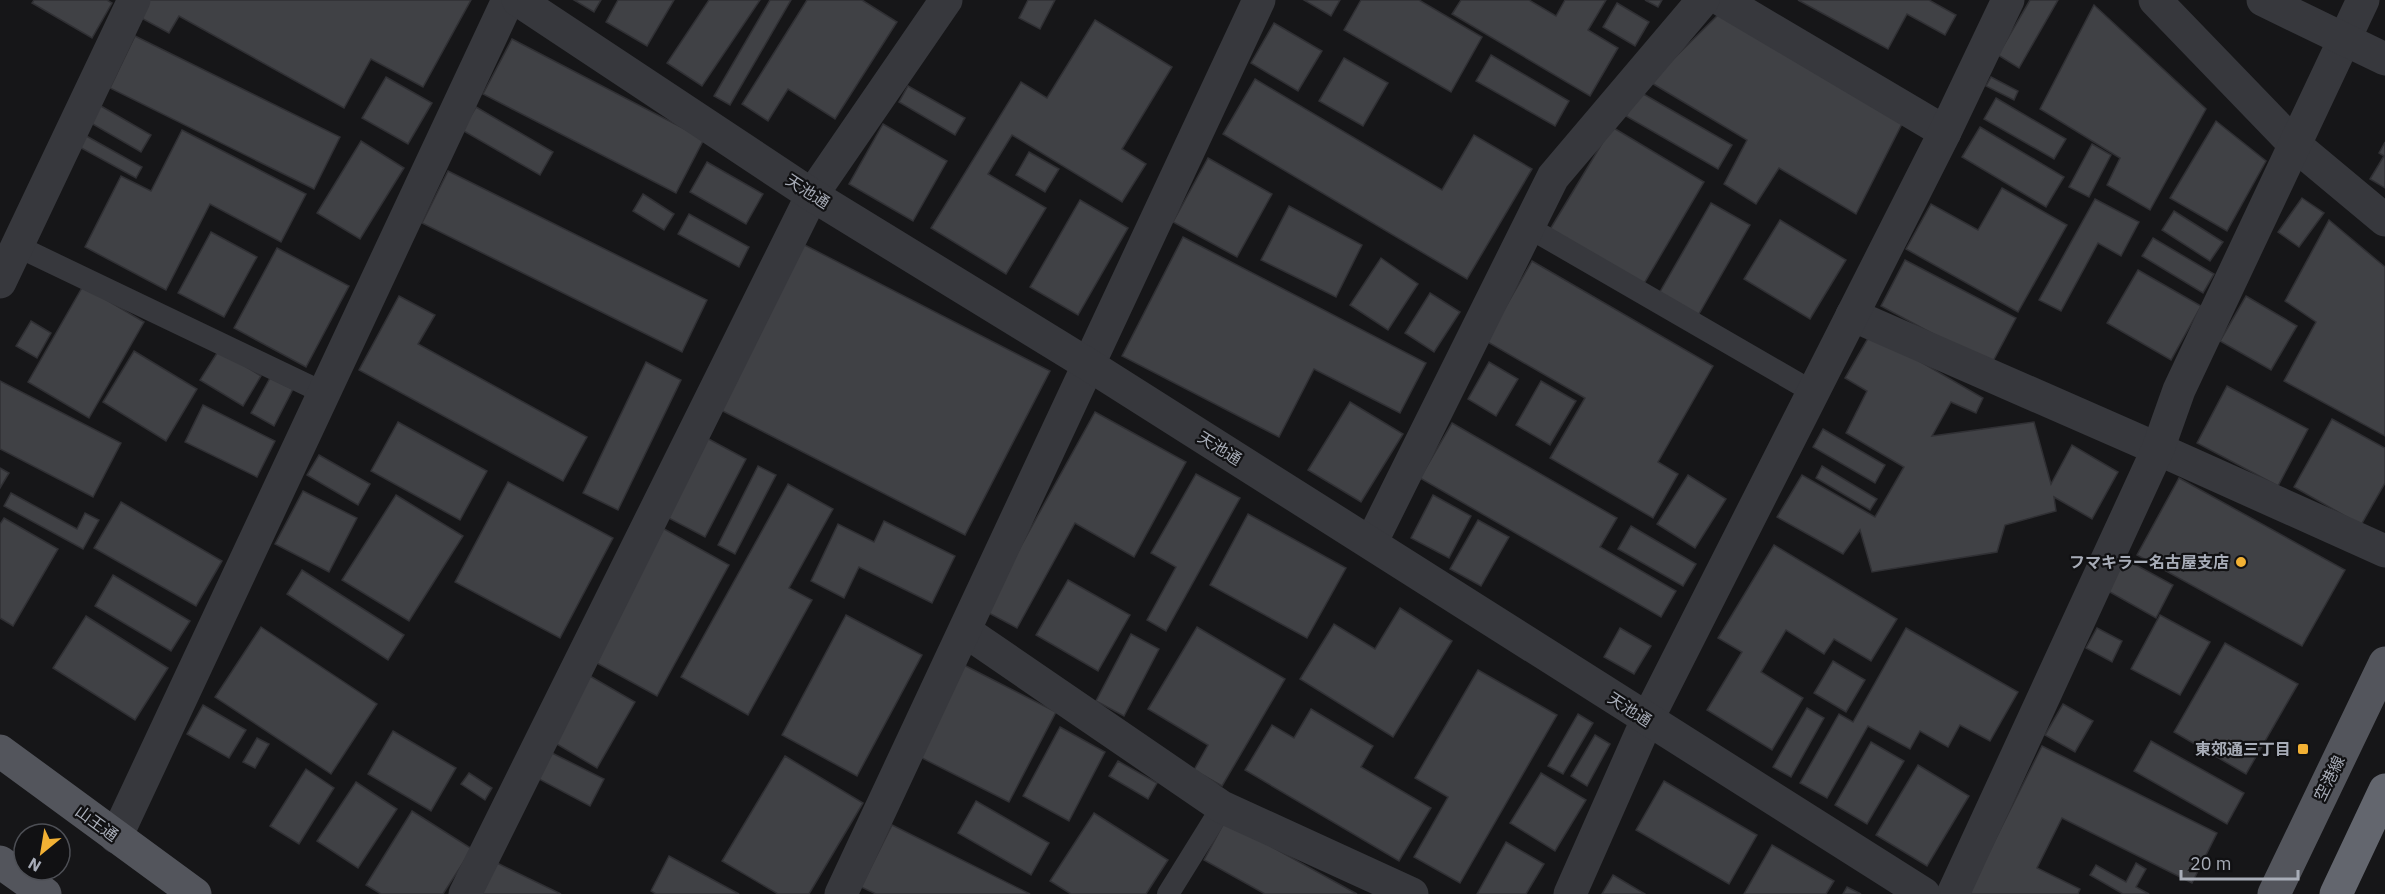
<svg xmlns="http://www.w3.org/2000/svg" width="2385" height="894" viewBox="0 0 2385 894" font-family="'IBM Plex Sans','Noto Sans JP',sans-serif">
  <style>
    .building { fill: #404145; stroke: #303034; stroke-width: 1.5 }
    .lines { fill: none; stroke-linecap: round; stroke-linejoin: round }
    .service { stroke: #37383d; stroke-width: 22 }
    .minor { stroke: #37383d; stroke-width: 33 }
    .tertiary { stroke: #37383d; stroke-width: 33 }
    .primary { stroke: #53555c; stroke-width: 33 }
    .motorway { stroke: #63666e; stroke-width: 33 }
    .poi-dot { fill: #f2b134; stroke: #111113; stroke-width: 2 }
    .labels { text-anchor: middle; stroke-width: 4.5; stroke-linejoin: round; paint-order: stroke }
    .street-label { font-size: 16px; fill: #a8adb8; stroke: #111113 }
    .poi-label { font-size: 16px; font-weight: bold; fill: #a8adb8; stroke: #111113; text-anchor: end }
  </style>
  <rect width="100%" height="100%" fill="#161618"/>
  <!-- building -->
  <g class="building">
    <polygon points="34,0 107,0 112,3 92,38 32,3"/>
    <polygon points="139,0 471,0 423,87 371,59 344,108 179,16 169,33 132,13"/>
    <polygon points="574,0 601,0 594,12"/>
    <polygon points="618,0 674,0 647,46 606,22"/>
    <polygon points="709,0 760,0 702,86 667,63"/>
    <polygon points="770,0 791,0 730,105 714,96"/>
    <polygon points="807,0 862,0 897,22 835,119 788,89 768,121 742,104"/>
    <polygon points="1028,0 1055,0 1040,29 1019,18"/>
    <polygon points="1304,0 1340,0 1331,16"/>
    <polygon points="1361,0 1419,0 1482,37 1451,92 1344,30"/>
    <polygon points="1461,0 1529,0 1556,16 1565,0 1606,0 1588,30 1618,48 1590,96 1452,14"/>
    <polygon points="1645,0 1662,0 1658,7"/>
    <polygon points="1798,0 1929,0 1956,15 1945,35 1907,14 1888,49"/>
    <polygon points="2030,0 2058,0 2019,68 1998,55"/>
    <polygon points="1617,3 1649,22 1635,46 1603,27"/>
    <polygon points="2094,5 2206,109 2150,210 2107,185 2120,158 2040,109"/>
    <polygon points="1722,11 1906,116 1856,214 1779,168 1756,204 1724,184 1747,140 1650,82"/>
    <polygon points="1095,20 1172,67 1122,149 1146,164 1122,202 1012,135 988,174 1046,208 1006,274 931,228 1021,82 1047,98"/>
    <polygon points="1274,23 1322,51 1298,91 1251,63"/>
    <polygon points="135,36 340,137 314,189 110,88"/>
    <polygon points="512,39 704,139 676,193 483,94"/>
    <polygon points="1491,55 1569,101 1555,126 1476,81"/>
    <polygon points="1344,58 1388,83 1363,126 1319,101"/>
    <polygon points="386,77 432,103 408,144 362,118"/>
    <polygon points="1991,77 2018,91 2014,100 1986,86"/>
    <polygon points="1255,79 1442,190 1474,135 1532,169 1467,279 1223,134"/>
    <polygon points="908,86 965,118 955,135 899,102"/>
    <polygon points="1640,92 1732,145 1718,169 1626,116"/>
    <polygon points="1996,98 2066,139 2054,159 1984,119"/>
    <polygon points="94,102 151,135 141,152 84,119"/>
    <polygon points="476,107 553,152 540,175 462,130"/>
    <polygon points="2216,121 2266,161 2227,231 2170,198"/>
    <polygon points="883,124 947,161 913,221 849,184"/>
    <polygon points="1612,127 1704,182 1642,287 1549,231"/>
    <polygon points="1980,127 2064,177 2046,207 1962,157"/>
    <polygon points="182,130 306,194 281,242 210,204 166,290 85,247 121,176 151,191"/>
    <polygon points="81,133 142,167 136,178 74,144"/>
    <polygon points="361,141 404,168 360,239 317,213"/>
    <polygon points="2385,142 2385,188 2370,179 2384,156 2379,153"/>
    <polygon points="2092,144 2111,155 2089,197 2069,187"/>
    <polygon points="1029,152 1059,169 1045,192 1016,175"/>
    <polygon points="1208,158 1272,194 1237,257 1173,222"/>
    <polygon points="707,162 763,194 746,224 690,192"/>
    <polygon points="448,171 707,300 682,352 422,223"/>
    <polygon points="2002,188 2067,225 2018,312 1906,249 1931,204 1978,230"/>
    <polygon points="643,194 674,214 664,230 633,211"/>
    <polygon points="2302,198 2324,213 2299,247 2278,232"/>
    <polygon points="2095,199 2139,222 2121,256 2098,243 2061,311 2039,300"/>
    <polygon points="1080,200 1128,228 1078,315 1030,287"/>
    <polygon points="1711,203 1750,225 1696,319 1657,297"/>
    <polygon points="1289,206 1362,245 1336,297 1261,260"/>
    <polygon points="2174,211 2223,242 2210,261 2162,230"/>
    <polygon points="689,214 749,247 739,267 678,234"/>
    <polygon points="1780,220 1846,260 1810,319 1744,279"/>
    <polygon points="2329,220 2385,267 2385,436 2284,381 2316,322 2285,301"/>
    <polygon points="211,232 257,257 224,317 178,293"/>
    <polygon points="1183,237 1426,363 1400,413 1314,369 1279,437 1122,356"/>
    <polygon points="2153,238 2214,274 2203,293 2142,256"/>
    <polygon points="793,239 1050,371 965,535 709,404"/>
    <polygon points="277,248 349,286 306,367 234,328"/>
    <polygon points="1381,258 1418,284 1388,330 1350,305"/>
    <polygon points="1905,260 2016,318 1991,365 1881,306"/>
    <polygon points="1532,261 1713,366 1658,462 1678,474 1653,518 1550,458 1585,398 1486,341"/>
    <polygon points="2138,270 2201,306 2171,360 2107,323"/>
    <polygon points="83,286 144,322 89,418 28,382"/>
    <polygon points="1430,293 1460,312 1434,352 1405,333"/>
    <polygon points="399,296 435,315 418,344 587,437 563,481 359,370"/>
    <polygon points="2246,296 2297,326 2271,370 2220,341"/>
    <polygon points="31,321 51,333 37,358 16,346"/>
    <polygon points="1871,333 1983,398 1976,413 1951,402 1932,436 2034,422 2051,484 2072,445 2118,472 2092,519 2054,497 2056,511 2005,525 1997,552 1872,572 1860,530 1843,554 1777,517 1802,475 1875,517 1904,467 1846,433 1867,391 1845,378"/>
    <polygon points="219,350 261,376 243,406 200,380"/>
    <polygon points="134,351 197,389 166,441 103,402"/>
    <polygon points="646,362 681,380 618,510 583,493"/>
    <polygon points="1489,362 1518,379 1496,416 1468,399"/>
    <polygon points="270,378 293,389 274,426 251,413"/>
    <polygon points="0,381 121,443 93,497 0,449"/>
    <polygon points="1541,381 1576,401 1550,445 1516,425"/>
    <polygon points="2227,386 2308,429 2278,486 2197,443"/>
    <polygon points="1350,402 1403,434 1361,502 1308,470"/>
    <polygon points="203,405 275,441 257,477 185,442"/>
    <polygon points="1095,412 1186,462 1134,557 1075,523 1017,628 985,611"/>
    <polygon points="2332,419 2385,448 2385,483 2361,525 2294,487"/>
    <polygon points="398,422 487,471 460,520 371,471"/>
    <polygon points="1452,423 1617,518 1600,547 1676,591 1661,617 1420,478"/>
    <polygon points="1823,429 1885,465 1875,483 1813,447"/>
    <polygon points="703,436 746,459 705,537 661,514"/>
    <polygon points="319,455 370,484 358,505 307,475"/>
    <polygon points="758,466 776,475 735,554 718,545"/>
    <polygon points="1822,466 1877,499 1870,510 1816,478"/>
    <polygon points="0,468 9,473 0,488"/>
    <polygon points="1196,474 1240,498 1166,631 1147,620 1176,567 1151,553"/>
    <polygon points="1688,475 1726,499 1695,548 1657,524"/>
    <polygon points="2179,478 2345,570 2302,646 2137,555"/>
    <polygon points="508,482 613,538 560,638 455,582"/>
    <polygon points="788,484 833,509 789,588 812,600 748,715 681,677"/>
    <polygon points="303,491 357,518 329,572 275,544"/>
    <polygon points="11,493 77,529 85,513 99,520 83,549 4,506"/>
    <polygon points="396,495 463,536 409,621 342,580"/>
    <polygon points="1433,495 1471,516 1449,558 1411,538"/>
    <polygon points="121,502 222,561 196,606 94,548"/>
    <polygon points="1248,514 1346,568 1307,638 1210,585"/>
    <polygon points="4,518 58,549 13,626 0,618 0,524"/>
    <polygon points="1478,520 1509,537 1481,586 1450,569"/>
    <polygon points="884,521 955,556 932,603 859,567 844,598 811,581 838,524 874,542"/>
    <polygon points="657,525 729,565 657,696 584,656"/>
    <polygon points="1631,526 1696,564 1683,586 1618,549"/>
    <polygon points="1774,545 1897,619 1871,661 1834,639 1824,654 1786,630 1761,672 1803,698 1772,750 1707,710 1742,652 1718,638"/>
    <polygon points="2125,559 2173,585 2156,618 2108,591"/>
    <polygon points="302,570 404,635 388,660 287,594"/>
    <polygon points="113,575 190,621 171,651 95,606"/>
    <polygon points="1068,580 1130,615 1098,671 1036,635"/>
    <polygon points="1400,608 1452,641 1393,737 1300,679 1334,624 1375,649"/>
    <polygon points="846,615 922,655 857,776 782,735"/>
    <polygon points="2160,615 2210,642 2180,695 2131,669"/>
    <polygon points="86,616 168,668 135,720 53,668"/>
    <polygon points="261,627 377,704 331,774 215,697"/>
    <polygon points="1197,627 1285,679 1222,786 1194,770 1208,745 1148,709"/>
    <polygon points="1620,628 1651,646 1634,674 1604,657"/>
    <polygon points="1906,628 2018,692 1990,741 1960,725 1948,747 1920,731 1910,749 1868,726 1827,798 1800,783 1839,714 1853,722"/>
    <polygon points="2097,628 2122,641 2112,662 2086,648"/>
    <polygon points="1131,634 1159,649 1124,716 1096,701"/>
    <polygon points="2225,643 2298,684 2246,774 2174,732"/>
    <polygon points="1833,661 1865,680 1846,712 1814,693"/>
    <polygon points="962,664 1056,712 1009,802 916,755"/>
    <polygon points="1478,670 1557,715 1460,883 1414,857 1448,797 1415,778"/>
    <polygon points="583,672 635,702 597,768 545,737"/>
    <polygon points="2063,704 2093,721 2075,752 2045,735"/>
    <polygon points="203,705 246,730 229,758 187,734"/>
    <polygon points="1807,708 1824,718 1791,777 1773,767"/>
    <polygon points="1311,709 1373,746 1361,767 1431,808 1399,861 1245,770 1272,725 1294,738"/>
    <polygon points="1578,714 1593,723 1563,774 1548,766"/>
    <polygon points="1060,727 1105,752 1069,821 1023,796"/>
    <polygon points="393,731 456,768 431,811 368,774"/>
    <polygon points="1595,735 1610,744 1587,786 1571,776"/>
    <polygon points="257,738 269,744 255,768 243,762"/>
    <polygon points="2151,741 2244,793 2227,824 2134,771"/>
    <polygon points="1871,742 1904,761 1867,824 1835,805"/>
    <polygon points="2042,746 2217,833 2192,883 2062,818 2037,868 2080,889 2078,894 1968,894"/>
    <polygon points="552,753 604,779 590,806 539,779"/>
    <polygon points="785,756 863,803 809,894 778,894 722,861"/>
    <polygon points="1118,761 1157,783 1148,799 1109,776"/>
    <polygon points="1918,765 1969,796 1927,866 1876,835"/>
    <polygon points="306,769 334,788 299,844 270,826"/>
    <polygon points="469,773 492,788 485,800 461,784"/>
    <polygon points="1541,773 1586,800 1555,851 1510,823"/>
    <polygon points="1664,781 1757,835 1729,884 1636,830"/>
    <polygon points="356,782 397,809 358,868 317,841"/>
    <polygon points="976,801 1049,843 1031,875 958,833"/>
    <polygon points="412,811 472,849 443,894 381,894 366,885"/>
    <polygon points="1094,813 1168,860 1146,894 1071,894 1050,881"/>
    <polygon points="1225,821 1357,894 1265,894 1204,860"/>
    <polygon points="892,825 1030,894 876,894 861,887"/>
    <polygon points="1506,842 1544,864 1526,894 1477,894"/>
    <polygon points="1772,845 1834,881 1826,894 1744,894"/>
    <polygon points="669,856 739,894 656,894 651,891"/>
    <polygon points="497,863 561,894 482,894"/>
    <polygon points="2136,863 2146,869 2136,887 2149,894 2123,894 2090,875 2096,865 2126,882"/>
    <polygon points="1613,875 1645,894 1602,894"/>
    <polygon points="1847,887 1861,894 1843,894"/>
  </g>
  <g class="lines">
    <!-- service -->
    <g class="service">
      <polyline points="1528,227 1813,392"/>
      <polyline points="17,246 324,393"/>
      <polyline points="1168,894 1222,807"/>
    </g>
    <!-- minor -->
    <g class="minor">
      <polyline points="1722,0 1945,132"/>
      <polyline points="2155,0 2295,145 2385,220"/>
      <polyline points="0,282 134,0"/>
      <polyline points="1852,315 2158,449 2385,551"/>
      <polyline points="1371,543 1553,177 1703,0"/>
      <polyline points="965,631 1222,807 1412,894"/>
      <polyline points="116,837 508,0"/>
      <polyline points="465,894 812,195 946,0"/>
      <polyline points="841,894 1259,0"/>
      <polyline points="1570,894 1647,720 1945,132 2008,0"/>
      <polyline points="1953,894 2158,449 2179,390 2363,0"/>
    </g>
    <!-- tertiary -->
    <g class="tertiary">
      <polyline points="518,0 812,195 1089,365 1924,894"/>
      <polyline points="2263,0 2385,59"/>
    </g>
    <!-- primary -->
    <g class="primary">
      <polyline points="0,751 195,894"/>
      <polyline points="0,862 45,894"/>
      <polyline points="2274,894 2385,663"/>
    </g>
    <!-- motorway -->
    <polyline class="motorway" points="2336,894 2385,790"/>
  </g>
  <!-- markers -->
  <g class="poi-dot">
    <circle cx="2241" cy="562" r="6"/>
    <rect x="2297" y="743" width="12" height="12" rx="3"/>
  </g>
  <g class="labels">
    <!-- street labels -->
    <g class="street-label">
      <text transform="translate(808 191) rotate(33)" y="6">天池通</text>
      <text transform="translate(1220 448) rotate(32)" y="6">天池通</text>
      <text transform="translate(1630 709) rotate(33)" y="6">天池通</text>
      <text transform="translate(2329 778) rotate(-64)" y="6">空港線</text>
      <text transform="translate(97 823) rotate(36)" y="6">山王通</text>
    </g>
    <!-- poi labels -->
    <g class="poi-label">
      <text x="2229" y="568">フマキラー名古屋支店</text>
      <text x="2291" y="755">東郊通三丁目</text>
    </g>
  </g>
  <!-- north arrow -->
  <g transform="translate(42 852) rotate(210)"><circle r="28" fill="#111113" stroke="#4d4f55" stroke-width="1.5"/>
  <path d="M0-4.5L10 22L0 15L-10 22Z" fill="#f2b134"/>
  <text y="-9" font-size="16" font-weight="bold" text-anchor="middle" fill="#a8adb8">N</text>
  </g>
  <!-- scale -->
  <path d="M2181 870v9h117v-9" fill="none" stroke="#a8adb8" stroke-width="3"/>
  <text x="2190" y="870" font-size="18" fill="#a8adb8" stroke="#111113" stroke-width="4.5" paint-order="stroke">20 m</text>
</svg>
